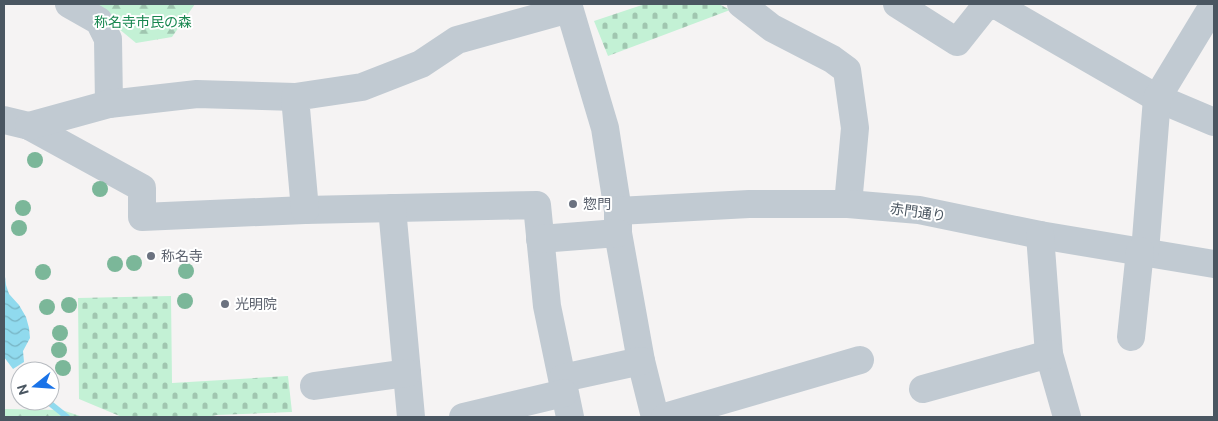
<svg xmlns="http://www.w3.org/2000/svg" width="1218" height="421" viewBox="0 0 1218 421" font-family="Ubuntu,'Noto Sans JP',sans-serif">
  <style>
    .forest { fill: url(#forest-firs) }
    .cemetery { fill: url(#cemetery-stones) }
    .water { fill: url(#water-waves) }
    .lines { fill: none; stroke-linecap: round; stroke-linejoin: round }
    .stream { stroke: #90daee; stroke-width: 6 }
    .minor { stroke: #c1cad2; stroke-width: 28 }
    .tree { fill: #7bb799 }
    .worship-dot { fill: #6b7280; stroke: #fff; stroke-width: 2 }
    .labels { text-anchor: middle; stroke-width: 4; stroke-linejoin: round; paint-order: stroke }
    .park-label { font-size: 14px; fill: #17864f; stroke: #fff }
    .worship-label { font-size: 14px; fill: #5b616d; stroke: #fff; text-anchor: start }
    .street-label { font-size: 14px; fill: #4a5661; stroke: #fff }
  </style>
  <defs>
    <pattern id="forest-firs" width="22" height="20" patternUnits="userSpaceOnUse" patternTransform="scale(1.25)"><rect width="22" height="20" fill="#c3f1d5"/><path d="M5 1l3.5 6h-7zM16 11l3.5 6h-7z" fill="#a0c6b0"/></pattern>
    <pattern id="cemetery-stones" width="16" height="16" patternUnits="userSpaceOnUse" patternTransform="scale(1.25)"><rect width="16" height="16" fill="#c3f1d5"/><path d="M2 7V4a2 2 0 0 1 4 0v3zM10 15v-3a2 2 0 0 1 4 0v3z" fill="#a0c6b0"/></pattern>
    <pattern id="water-waves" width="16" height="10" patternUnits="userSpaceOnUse" patternTransform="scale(1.25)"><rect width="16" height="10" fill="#90daee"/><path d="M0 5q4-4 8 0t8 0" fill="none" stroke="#78b4c4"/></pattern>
  </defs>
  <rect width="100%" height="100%" fill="#f5f3f3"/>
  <!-- forest -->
  <g class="forest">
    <polygon points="89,4 195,4 172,37 136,43"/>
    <polygon points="4,409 62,410 83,417 4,417"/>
  </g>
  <!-- cemetery -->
  <g class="cemetery">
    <polygon points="645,4 719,4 730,10 608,56 594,21"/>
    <polygon points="171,296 172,383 288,376 292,412 217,415 205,417 122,417 79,399 78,298"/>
  </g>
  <!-- water -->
  <polygon class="water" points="4,268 6,285 9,294 19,305 26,317 29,328 30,338 23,351 24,362 13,369 4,357"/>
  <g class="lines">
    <!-- stream -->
    <polyline class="stream" points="47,401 67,417"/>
    <!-- minor -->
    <g class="minor">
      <polyline points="69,4 99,21 108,39 109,104"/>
      <polyline points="568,4 605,128 618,211 618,233 641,361 655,417"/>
      <polyline points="741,4 772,28 832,59 847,70 855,128 848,204"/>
      <polyline points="897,4 957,42 984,8 997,4"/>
      <polyline points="996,5 1157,98 1214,122"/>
      <polyline points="4,120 29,126 142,188 142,217 305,210 537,205 547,306 570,417"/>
      <polyline points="29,126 109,104 197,94 295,97"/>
      <polyline points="392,208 411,417"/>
      <polyline points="305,210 295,97 362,87 421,64 457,40 569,9"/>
      <polyline points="618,211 749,204 848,204 919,210 1040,235 1214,264"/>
      <polyline points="1040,235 1049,354 1067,417"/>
      <polyline points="540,239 618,233"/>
      <polyline points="1145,252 1157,98 1214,4"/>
      <polyline points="1131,337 1140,251"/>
      <polyline points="563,378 641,361"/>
      <polyline points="314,386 407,373"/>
      <polyline points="923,389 1049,354"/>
      <polyline points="463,417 564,393"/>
      <polyline points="665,417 860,360"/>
    </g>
  </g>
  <!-- trees -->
  <g class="tree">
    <circle cx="35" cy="160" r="8"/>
    <circle cx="100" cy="189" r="8"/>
    <circle cx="23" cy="208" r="8"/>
    <circle cx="19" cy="228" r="8"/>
    <circle cx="134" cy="263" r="8"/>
    <circle cx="115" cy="264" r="8"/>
    <circle cx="186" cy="271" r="8"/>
    <circle cx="43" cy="272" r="8"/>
    <circle cx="185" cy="301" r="8"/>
    <circle cx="69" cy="305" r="8"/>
    <circle cx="47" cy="307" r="8"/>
    <circle cx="60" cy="333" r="8"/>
    <circle cx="59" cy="350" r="8"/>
    <circle cx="63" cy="368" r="8"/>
  </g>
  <!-- markers -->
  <g class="worship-dot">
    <circle cx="573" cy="204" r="5"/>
    <circle cx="151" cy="256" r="5"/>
    <circle cx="225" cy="304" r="5"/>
  </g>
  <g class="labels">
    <!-- park labels -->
    <g class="park-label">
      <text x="143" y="27">称名寺市民の森</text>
    </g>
    <!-- worship labels -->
    <g class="worship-label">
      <text x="583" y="209">惣門</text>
      <text x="161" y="261">称名寺</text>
      <text x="235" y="309">光明院</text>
    </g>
    <!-- street labels -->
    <g class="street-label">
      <text transform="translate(918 212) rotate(8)" y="5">赤門通り</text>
    </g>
  </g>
  <!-- border -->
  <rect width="1218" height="421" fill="none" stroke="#4a5661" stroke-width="10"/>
  <!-- north arrow -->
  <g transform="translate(35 386) rotate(253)"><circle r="24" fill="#ffffff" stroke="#b7bbc0"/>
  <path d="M0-4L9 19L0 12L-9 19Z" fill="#1a73e8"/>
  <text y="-8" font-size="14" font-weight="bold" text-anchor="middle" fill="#4a5661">N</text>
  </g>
</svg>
